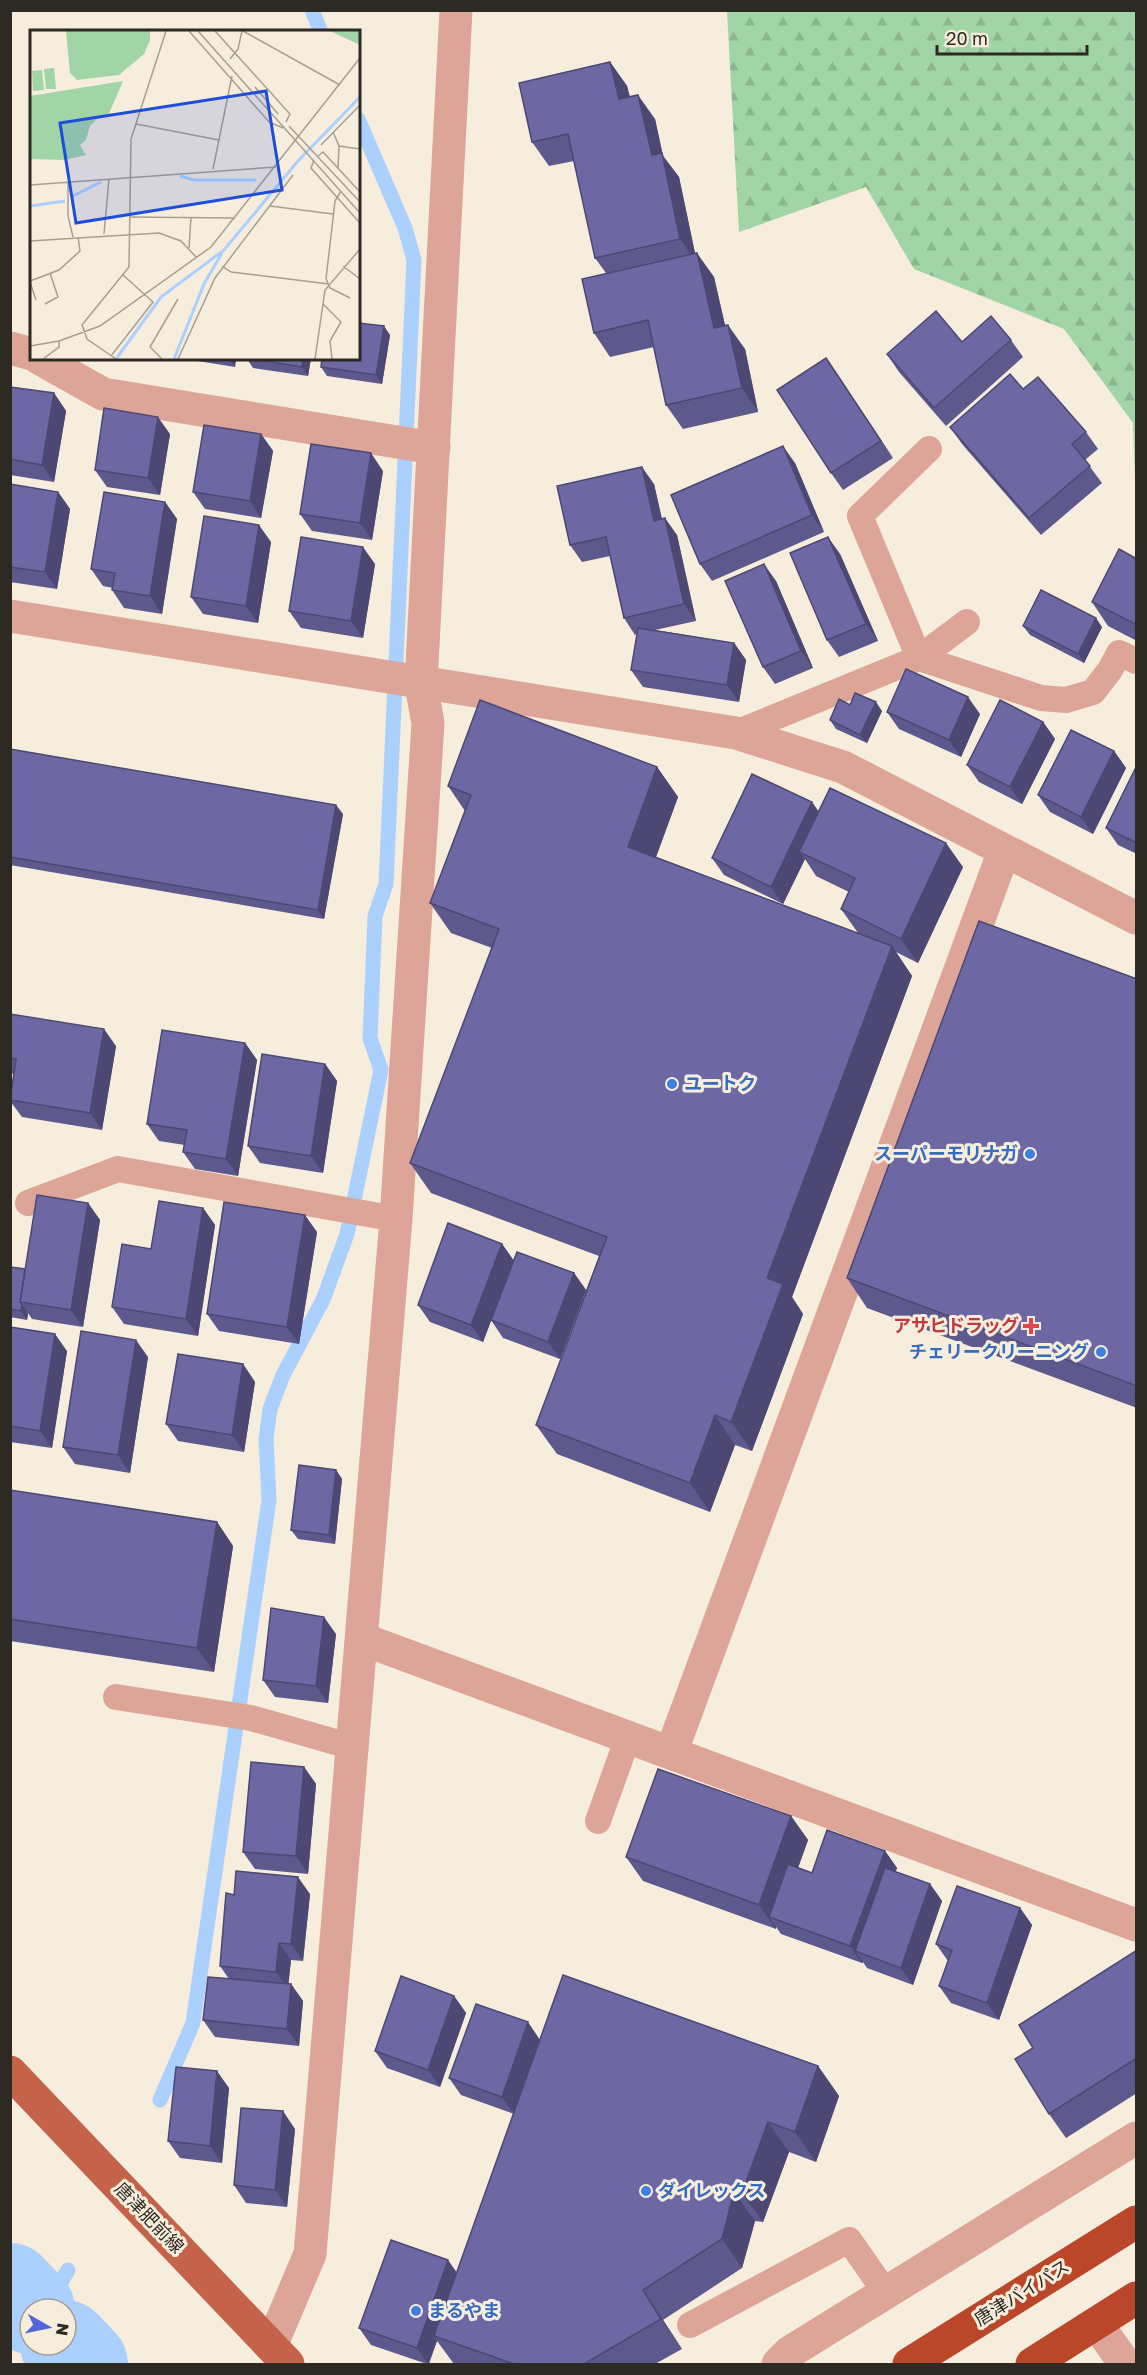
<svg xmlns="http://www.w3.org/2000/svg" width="1147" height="2375" viewBox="0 0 1147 2375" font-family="'Golos Text','Noto Sans JP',sans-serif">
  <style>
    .forest { fill: url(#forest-firs) }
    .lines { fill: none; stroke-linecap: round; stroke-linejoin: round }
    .stream { stroke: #acd0fe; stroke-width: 15 }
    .river { stroke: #acd0fe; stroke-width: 90 }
    .lane { stroke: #dda597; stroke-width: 26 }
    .street { stroke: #dda597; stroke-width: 33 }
    .primary { stroke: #c5634a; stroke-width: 33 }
    .highway { stroke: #ba472a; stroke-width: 33 }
    .wall { fill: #5e598d }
    .shaded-wall { fill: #4c4873 }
    .building { fill: #6d67a4; stroke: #4c4873; stroke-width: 1.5 }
    .shop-dot { fill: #3f7fe0; stroke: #f7eddd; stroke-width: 2 }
    .health-dot { fill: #e0444e; stroke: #f7eddd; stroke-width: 2 }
    .labels { text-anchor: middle; stroke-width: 6; stroke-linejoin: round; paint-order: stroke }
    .shop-label { font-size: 18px; font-weight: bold; fill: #366cbe; stroke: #f7eddd; text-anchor: start }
    .health-label { font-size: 18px; font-weight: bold; fill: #be3a42; stroke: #f7eddd; text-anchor: end }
    .street-label { font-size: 18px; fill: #2d2923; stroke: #f7eddd }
    .inset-river { fill: none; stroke: #acd0fe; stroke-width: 3 }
    .inset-road { fill: none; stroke: #a69f93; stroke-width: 1.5 }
    .view { fill: #1d4ed8; fill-opacity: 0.15; stroke: #1d4ed8; stroke-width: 3 }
    .inset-edge { fill: none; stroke: #2d2923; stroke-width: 3 }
  </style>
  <defs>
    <pattern id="forest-firs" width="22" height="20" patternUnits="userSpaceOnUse" patternTransform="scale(1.5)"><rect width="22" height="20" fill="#a1d4a7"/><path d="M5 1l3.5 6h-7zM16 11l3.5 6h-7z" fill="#8bb68f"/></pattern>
  </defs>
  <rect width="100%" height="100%" fill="#f7eddd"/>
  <!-- forest -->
  <polygon class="forest" points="727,11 1136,11 1136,507 1133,423 1064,329 914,269 866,187 739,232"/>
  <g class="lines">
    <!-- stream -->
    <g class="stream">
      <polyline points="312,10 321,32"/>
      <polyline points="160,2100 193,2023 269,1500 266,1439 270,1409 283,1375 323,1300 347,1234 381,1070 370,1038 375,916 386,884 414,260 405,228 358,119"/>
      <polyline points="46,2309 68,2270"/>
    </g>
    <!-- river -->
    <g class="river">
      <polyline points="10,2288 30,2309"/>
      <polyline points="65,2345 83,2364"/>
    </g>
    <!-- lane -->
    <g class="lane">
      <polyline points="929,449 860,516 919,658 1041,698 1066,700 1093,692 1110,670 1119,653 1136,661"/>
      <polyline points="736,733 919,658 967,622"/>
      <polyline points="28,1203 118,1169 396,1219"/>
      <polyline points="116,1697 251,1718 353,1747"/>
      <polyline points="598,1821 628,1737"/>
      <polyline points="690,2325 849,2240 886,2293"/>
    </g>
    <!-- street -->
    <g class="street">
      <polyline points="10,348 32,354"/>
      <polyline points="39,358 103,394 434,448"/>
      <polyline points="10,616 736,733 843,767 1136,918"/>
      <polyline points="362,1639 1136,1925"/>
      <polyline points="671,1753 1004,851"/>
      <polyline points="1097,2324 1125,2364"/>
      <polyline points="271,2346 310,2254 396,1219 428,723 421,684 456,10"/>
      <polyline points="778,2364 790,2352 1136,2138"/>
    </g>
    <!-- primary -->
    <polyline class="primary" points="10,2072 288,2364"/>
    <!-- highway -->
    <g class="highway">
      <polyline points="909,2364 1136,2222"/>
      <polyline points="1032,2364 1136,2298"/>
    </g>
  </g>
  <!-- wall -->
  <g class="wall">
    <polygon points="610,62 627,86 630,97 655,119 663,156 679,177 695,253 714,277 725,325 745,349 758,412 683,429 666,405 654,347 610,357 594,333 606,273 595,258 574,161 549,166 532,142"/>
    <polygon points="390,335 382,384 327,376 321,367"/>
    <polygon points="1011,340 1023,357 946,426 899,372 887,354 962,342"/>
    <polygon points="179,358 236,358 235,367"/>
    <polygon points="311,358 308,376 253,368 247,359"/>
    <polygon points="826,358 893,458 843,490 831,473"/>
    <polygon points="10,387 54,393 66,411 54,482 10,475"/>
    <polygon points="950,427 1086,432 1098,449 1085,460 1102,483 1041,535 962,444"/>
    <polygon points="170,434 160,495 107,487 95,470"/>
    <polygon points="261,434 273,451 261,518 205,509 193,492"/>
    <polygon points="795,463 824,532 712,581 700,564"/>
    <polygon points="383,471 372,540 312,531 300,514"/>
    <polygon points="10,484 58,492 70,509 57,589 10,582"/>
    <polygon points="654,484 662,519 677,535 696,621 655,630 734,643 746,660 739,702 643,687 631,670 637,634 635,635 624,618 610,556 582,562 570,545"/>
    <polygon points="165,502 177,519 162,614 124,608 112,590 113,588 103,586 91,569"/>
    <polygon points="271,542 258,623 203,614 191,597"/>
    <polygon points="840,554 878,641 839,657 827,640"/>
    <polygon points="1137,559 1137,641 1108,626 1092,602"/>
    <polygon points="375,564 363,638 301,628 289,611"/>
    <polygon points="776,581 813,668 775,684 763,667"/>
    <polygon points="1023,626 1102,627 1084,663 1030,635"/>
    <polygon points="850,705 882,711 867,743 836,729 830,720"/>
    <polygon points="887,712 980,714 961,757 899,729"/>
    <polygon points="1043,722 1055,739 1022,804 979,782 967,765"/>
    <polygon points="10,749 343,814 324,919 10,865"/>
    <polygon points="1114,751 1126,768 1093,834 1050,812 1038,795"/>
    <polygon points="1137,765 1137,854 1118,845 1106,828"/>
    <polygon points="657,767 678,797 656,857 858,933 841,909 849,892 816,876 805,859 783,904 724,875 712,858 812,802 818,812 963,867 918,963 896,952 912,976 792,1297 803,1314 752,1451 735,1445 710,1512 557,1454 536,1425 599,1256 431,1193 410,1163 492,948 451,933 430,903 465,811 448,786"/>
    <polygon points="1137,979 1137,1408 867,1308 847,1278"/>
    <polygon points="10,1014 116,1046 102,1130 22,1117 10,1101 14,1074 10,1073"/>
    <polygon points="245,1043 257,1060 238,1176 195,1169 183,1152 185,1145 159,1141 147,1124"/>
    <polygon points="325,1064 337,1081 323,1173 260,1163 248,1146"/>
    <polygon points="88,1203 100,1220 83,1327 32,1319 28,1313 27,1320 10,1317 10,1267 25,1269"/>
    <polygon points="203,1208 215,1225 198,1336 124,1324 112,1307 151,1249"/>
    <polygon points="317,1232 299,1344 219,1331 207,1314"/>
    <polygon points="502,1244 514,1261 574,1273 586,1290 560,1359 503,1338 491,1320 483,1342 430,1322 418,1305"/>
    <polygon points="10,1327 67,1351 52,1448 10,1442"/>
    <polygon points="148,1357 130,1473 75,1464 63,1447"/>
    <polygon points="243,1364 255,1382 244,1452 178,1441 166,1424"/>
    <polygon points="336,1470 342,1479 335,1544 298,1539 291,1530"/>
    <polygon points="10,1490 217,1522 233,1546 214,1672 10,1641"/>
    <polygon points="336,1634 328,1703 275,1697 263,1680"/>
    <polygon points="304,1767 316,1784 308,1874 255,1869 243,1852"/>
    <polygon points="791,1816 808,1840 798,1868 812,1873 885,1851 897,1868 895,1872 930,1884 942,1901 913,1985 867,1968 863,1962 862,1963 781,1934 776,1927 776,1929 643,1881 626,1857"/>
    <polygon points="310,1894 303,1961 291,1960 288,1984 291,1984 303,2001 299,2046 215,2037 203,2020 229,1979 220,1966 234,1895"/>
    <polygon points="1020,1908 1032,1925 999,2020 951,2003 939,1986 948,1961 936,1944"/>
    <polygon points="1137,1950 1137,2093 1066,2138 1049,2114 1033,2048"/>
    <polygon points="454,1996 466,2013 440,2087 387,2068 375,2051"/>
    <polygon points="540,2039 818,2066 839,2096 816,2162 789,2152 763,2222 755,2221 742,2268 663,2320 682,2349 655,2364 454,2364 437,2341 429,2364 427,2364 371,2345 359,2328 457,2273 514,2114 461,2095 449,2078"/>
    <polygon points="229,2088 222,2163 180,2158 168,2141"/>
    <polygon points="295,2129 287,2207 246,2203 234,2185"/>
  </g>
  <!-- shaded-wall -->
  <g class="shaded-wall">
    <polygon points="610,62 627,86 636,123 619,99"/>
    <polygon points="638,95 655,119 663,156 679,177 697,263 680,239 652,155"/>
    <polygon points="697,253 714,277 731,352 714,328"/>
    <polygon points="728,325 745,349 758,412 742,388"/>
    <polygon points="384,326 390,335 382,384 376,375"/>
    <polygon points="229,358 236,358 235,367"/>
    <polygon points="303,358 311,358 308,376 302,367"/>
    <polygon points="826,358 838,375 893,458 881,441"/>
    <polygon points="54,393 66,411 54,482 42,465"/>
    <polygon points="158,417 170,434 160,495 148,478"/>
    <polygon points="261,434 273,451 261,518 250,501"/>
    <polygon points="783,446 795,463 824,532 812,515"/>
    <polygon points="371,453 383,471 372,540 360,523"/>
    <polygon points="642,467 654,484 666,538 654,521"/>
    <polygon points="58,492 70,509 57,589 45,572"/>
    <polygon points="165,502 177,519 162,614 150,596"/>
    <polygon points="665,518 677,535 696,621 684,604"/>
    <polygon points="259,525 271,542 258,623 246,606"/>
    <polygon points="828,537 840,554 878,641 866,624"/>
    <polygon points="363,547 375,564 363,638 351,621"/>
    <polygon points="764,564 776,581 813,668 801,651"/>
    <polygon points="1096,618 1102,627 1084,663 1078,654"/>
    <polygon points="734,643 746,660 739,702 727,685"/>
    <polygon points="968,697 980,714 961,757 949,740"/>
    <polygon points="876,702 882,711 867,743 860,735"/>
    <polygon points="1043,722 1055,739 1022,804 1010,787"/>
    <polygon points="1114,751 1126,768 1093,834 1081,817"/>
    <polygon points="657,767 678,797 649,876 628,847"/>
    <polygon points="812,802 824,819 799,852 805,859 783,904 771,887"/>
    <polygon points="336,805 343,814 324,919 318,910"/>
    <polygon points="946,843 963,867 918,963 901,939"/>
    <polygon points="892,946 912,976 792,1297 803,1314 752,1451 731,1422 767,1278"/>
    <polygon points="104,1029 116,1046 102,1130 90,1113"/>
    <polygon points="245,1043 257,1060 238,1176 226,1159"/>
    <polygon points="325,1064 337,1081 323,1173 311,1156"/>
    <polygon points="88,1203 100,1220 83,1327 71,1310"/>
    <polygon points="203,1208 215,1225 198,1336 186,1319"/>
    <polygon points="305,1215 317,1232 299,1344 287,1327"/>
    <polygon points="502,1244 514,1261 483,1342 471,1325"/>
    <polygon points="574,1273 586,1290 560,1359 548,1342"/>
    <polygon points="22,1304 28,1313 27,1320 21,1311"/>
    <polygon points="55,1334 67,1351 52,1448 40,1431"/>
    <polygon points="136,1340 148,1357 130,1473 118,1455"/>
    <polygon points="243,1364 255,1382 244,1452 232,1435"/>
    <polygon points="715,1415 735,1445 710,1512 690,1483"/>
    <polygon points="336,1470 342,1479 335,1544 329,1535"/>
    <polygon points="217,1522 233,1546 214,1672 197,1648"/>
    <polygon points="324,1617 336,1634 328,1703 316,1686"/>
    <polygon points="304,1767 316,1784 308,1874 296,1856"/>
    <polygon points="791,1816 808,1840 779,1920 769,1917 776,1927 776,1929 759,1905"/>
    <polygon points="885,1851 897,1868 865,1955 855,1951 863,1962 862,1963 850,1946"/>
    <polygon points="298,1877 310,1894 303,1961 291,1944"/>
    <polygon points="930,1884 942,1901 913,1985 901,1968"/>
    <polygon points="1020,1908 1032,1925 999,2020 987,2003"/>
    <polygon points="279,1943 291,1960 288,1989 276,1972"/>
    <polygon points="291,1984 303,2001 299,2046 287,2029"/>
    <polygon points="454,1996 466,2013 440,2087 428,2070"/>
    <polygon points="528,2022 540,2040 514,2114 502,2097"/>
    <polygon points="818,2066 839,2096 816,2162 795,2132"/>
    <polygon points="217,2071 229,2088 222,2163 210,2146"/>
    <polygon points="283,2111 295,2129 287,2207 275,2190"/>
    <polygon points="768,2122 789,2152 763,2222 742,2193"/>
    <polygon points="734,2192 755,2221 742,2268 722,2239"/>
    <polygon points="448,2260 460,2277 434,2336 437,2341 428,2364 417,2348"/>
    <polygon points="643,2290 663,2320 682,2349 661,2319"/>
  </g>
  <!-- building -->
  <g class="building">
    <polygon points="610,62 619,99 638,95 652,155 662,153 680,239 595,258 568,134 532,142 519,83"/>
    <polygon points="697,253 714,328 728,325 742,388 666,405 648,320 594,333 582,279"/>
    <polygon points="936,311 962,342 991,316 1011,340 934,408 887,354"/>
    <polygon points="358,323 384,326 376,375 321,367 322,358 358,358"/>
    <polygon points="247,358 303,358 302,367"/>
    <polygon points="826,358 881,441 831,473 777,390"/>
    <polygon points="1010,374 1023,389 1038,377 1086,432 1072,444 1090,466 1029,518 950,427"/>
    <polygon points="10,387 54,393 42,465 10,459"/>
    <polygon points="104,408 158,417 148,478 95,470"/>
    <polygon points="204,425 261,434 250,501 193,492"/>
    <polygon points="311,444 371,453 360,523 300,514"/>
    <polygon points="783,446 812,515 700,564 671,495"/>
    <polygon points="642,467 654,521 665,518 684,604 624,618 606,537 570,545 557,486"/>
    <polygon points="10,484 58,492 45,572 10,567"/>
    <polygon points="104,492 165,502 150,596 112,590 115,573 91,569"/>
    <polygon points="204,516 259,525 246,606 191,597"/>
    <polygon points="301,537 363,547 351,621 289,611"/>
    <polygon points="828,537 866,624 827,640 790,553"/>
    <polygon points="1119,549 1137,559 1137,625 1092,602"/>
    <polygon points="764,564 801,651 763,667 725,581"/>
    <polygon points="1041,590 1096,618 1078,654 1023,626"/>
    <polygon points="638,628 734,643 727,685 631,670"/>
    <polygon points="906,669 968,697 949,740 887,712"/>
    <polygon points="855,693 876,702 860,735 830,720 839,699 850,705"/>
    <polygon points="480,700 657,767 628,847 892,946 767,1278 783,1284 731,1422 715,1415 690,1483 536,1425 607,1237 410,1163 499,929 430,903 471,795 448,786"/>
    <polygon points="1000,700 1043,722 1010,787 967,765"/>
    <polygon points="1071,730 1114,751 1081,817 1038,795"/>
    <polygon points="10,749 336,805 318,910 10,857"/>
    <polygon points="1137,765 1137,843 1106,828"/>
    <polygon points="752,774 812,802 771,887 712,858"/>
    <polygon points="830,788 946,843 901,939 841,909 855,878 799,852"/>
    <polygon points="979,921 1137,979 1137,1386 847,1278"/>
    <polygon points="10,1014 104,1029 90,1113 10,1100 16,1059 10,1058"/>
    <polygon points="162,1030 245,1043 226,1159 183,1152 187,1130 147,1124"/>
    <polygon points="262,1054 325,1064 311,1156 248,1146"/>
    <polygon points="37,1195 88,1203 71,1310 20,1302"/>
    <polygon points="159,1201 203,1208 186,1319 112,1307 122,1244 151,1249"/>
    <polygon points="224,1202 305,1215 287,1327 207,1314"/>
    <polygon points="448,1223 502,1244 471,1325 418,1305"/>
    <polygon points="517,1252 574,1273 548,1342 491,1320"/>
    <polygon points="10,1267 25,1269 20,1302 22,1304 21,1311 10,1309"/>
    <polygon points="10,1327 55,1334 40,1431 10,1426"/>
    <polygon points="81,1331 136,1340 118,1455 63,1447"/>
    <polygon points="178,1354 243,1364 232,1435 166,1424"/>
    <polygon points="299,1465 336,1470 329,1535 291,1530"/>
    <polygon points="10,1490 217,1522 197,1648 10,1619"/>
    <polygon points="271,1608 324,1617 316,1686 263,1680"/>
    <polygon points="251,1762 304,1767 296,1856 243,1852"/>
    <polygon points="658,1769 791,1816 759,1905 626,1857"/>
    <polygon points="827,1830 885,1851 850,1946 769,1917 788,1864 812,1873"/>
    <polygon points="885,1868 930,1884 901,1968 855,1951"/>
    <polygon points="236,1871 298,1877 291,1944 279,1943 276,1972 220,1966 226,1893 234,1895"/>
    <polygon points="957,1886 1020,1908 987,2003 939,1986 952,1950 936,1944"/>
    <polygon points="1137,1950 1137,2058 1049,2114 1015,2059 1033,2048 1019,2025"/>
    <polygon points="563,1975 818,2066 795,2132 768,2122 742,2193 734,2192 722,2239 643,2290 661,2319 584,2364 514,2364 434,2336"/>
    <polygon points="401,1976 454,1996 428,2070 375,2051"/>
    <polygon points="208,1977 291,1984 287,2029 203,2020"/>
    <polygon points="476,2004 528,2022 502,2097 449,2078"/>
    <polygon points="176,2067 217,2071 210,2146 168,2141"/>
    <polygon points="241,2108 283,2111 275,2190 234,2185"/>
    <polygon points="391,2240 448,2260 417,2348 359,2328"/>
  </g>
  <!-- markers -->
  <g class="shop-dot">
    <circle cx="672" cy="1084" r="6"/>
    <circle cx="1030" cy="1154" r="6"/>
    <circle cx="1101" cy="1352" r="6"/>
    <circle cx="646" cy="2191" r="6"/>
    <circle cx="416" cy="2311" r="6"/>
  </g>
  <path class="health-dot" d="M1028 1317h6v6h6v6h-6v6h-6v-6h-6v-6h6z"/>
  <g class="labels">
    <!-- shop labels -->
    <g class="shop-label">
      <text x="684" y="1090">ユートク</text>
      <text x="1018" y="1160" text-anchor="end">スーパーモリナガ</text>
      <text x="1089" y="1358" text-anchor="end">チェリークリーニング</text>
      <text x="658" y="2197">ダイレックス</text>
      <text x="428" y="2317">まるやま</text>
    </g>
    <!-- health labels -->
    <g class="health-label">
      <text x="1019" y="1332">アサヒドラッグ</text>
    </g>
    <!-- street labels -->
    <g class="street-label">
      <text transform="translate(149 2218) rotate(46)" y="6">唐津肥前線</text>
      <text transform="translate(1022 2293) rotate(-32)" y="6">唐津バイパス</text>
    </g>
  </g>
  <!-- overview -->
  <g transform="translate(30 30)">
    <rect width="330" height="330" fill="#f7eddd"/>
    <path d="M93,51l-15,35 -11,3 -7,7 -4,14 -6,5 6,10 -21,5 -35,-1v-63z" fill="#a1d4a7"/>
    <path d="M36,1h84v9l-6,14 -25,21 -42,5 -7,-7zM300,1h30v14zM24,38l2,21h-10l-2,-20zM12,40l2,20 -11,1 -1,-20z" fill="#a1d4a7"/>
    <path class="inset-river" d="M150,146l14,4h62M41,167l30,-15M0,176l35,-5M86,329l45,-62 63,-47 74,-89 62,-64M144,329l30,-75 18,-31"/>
    <path class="inset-road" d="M159,1l80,91 14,6M168,1l162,182M185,1l75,83 -4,8M213,1l97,54M200,29l8,-10 4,-18M225,57l23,27M106,94l83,16M259,96l71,76M303,102l6,14 -1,22M291,115l39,-40M309,116l21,3M288,126l5,-4 37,40M284,130l-3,8 48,54M183,139l19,-93M38,153v33l5,21M0,155l246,-18M311,161l-6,10 -9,78 4,9 20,10M240,176l63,8M99,187l106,1M74,204l5,-55M0,211l129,-8 22,8 16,17M159,218l2,-31M192,236l9,6 98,12M313,236l17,13M0,251l29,-11 21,-19 -2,-14M0,252l6,18M15,274l13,-7 -8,-24M293,274l18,18 -11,19 2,18M0,316l29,-5 41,-15 111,-79 149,-189M81,326l42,-54 -30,-27M13,329l16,-12v-6M86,329l-29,-20 -5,-14 47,-58 2,-128 35,-108M132,329l-12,-12 28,-48M148,329l37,-81 78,-103M285,329l10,-69 35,-41"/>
    <path class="view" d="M236,61l16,99 -206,33 -16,-100z"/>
    <rect width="330" height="330" class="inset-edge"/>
  </g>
  <!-- border -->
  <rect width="1147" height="2375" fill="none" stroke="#2d2923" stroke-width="24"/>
  <!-- north arrow -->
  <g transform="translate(48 2327) rotate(99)"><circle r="28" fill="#f7eddd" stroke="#a69f93" stroke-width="1.5"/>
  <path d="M0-4.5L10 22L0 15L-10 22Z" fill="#5365db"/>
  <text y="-9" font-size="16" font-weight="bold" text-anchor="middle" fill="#2d2923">N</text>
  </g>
  <!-- scale -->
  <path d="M937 45v9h150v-9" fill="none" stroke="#2d2923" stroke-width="3"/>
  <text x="946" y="45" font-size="18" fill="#2d2923" stroke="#f7eddd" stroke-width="4.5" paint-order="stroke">20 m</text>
</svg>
